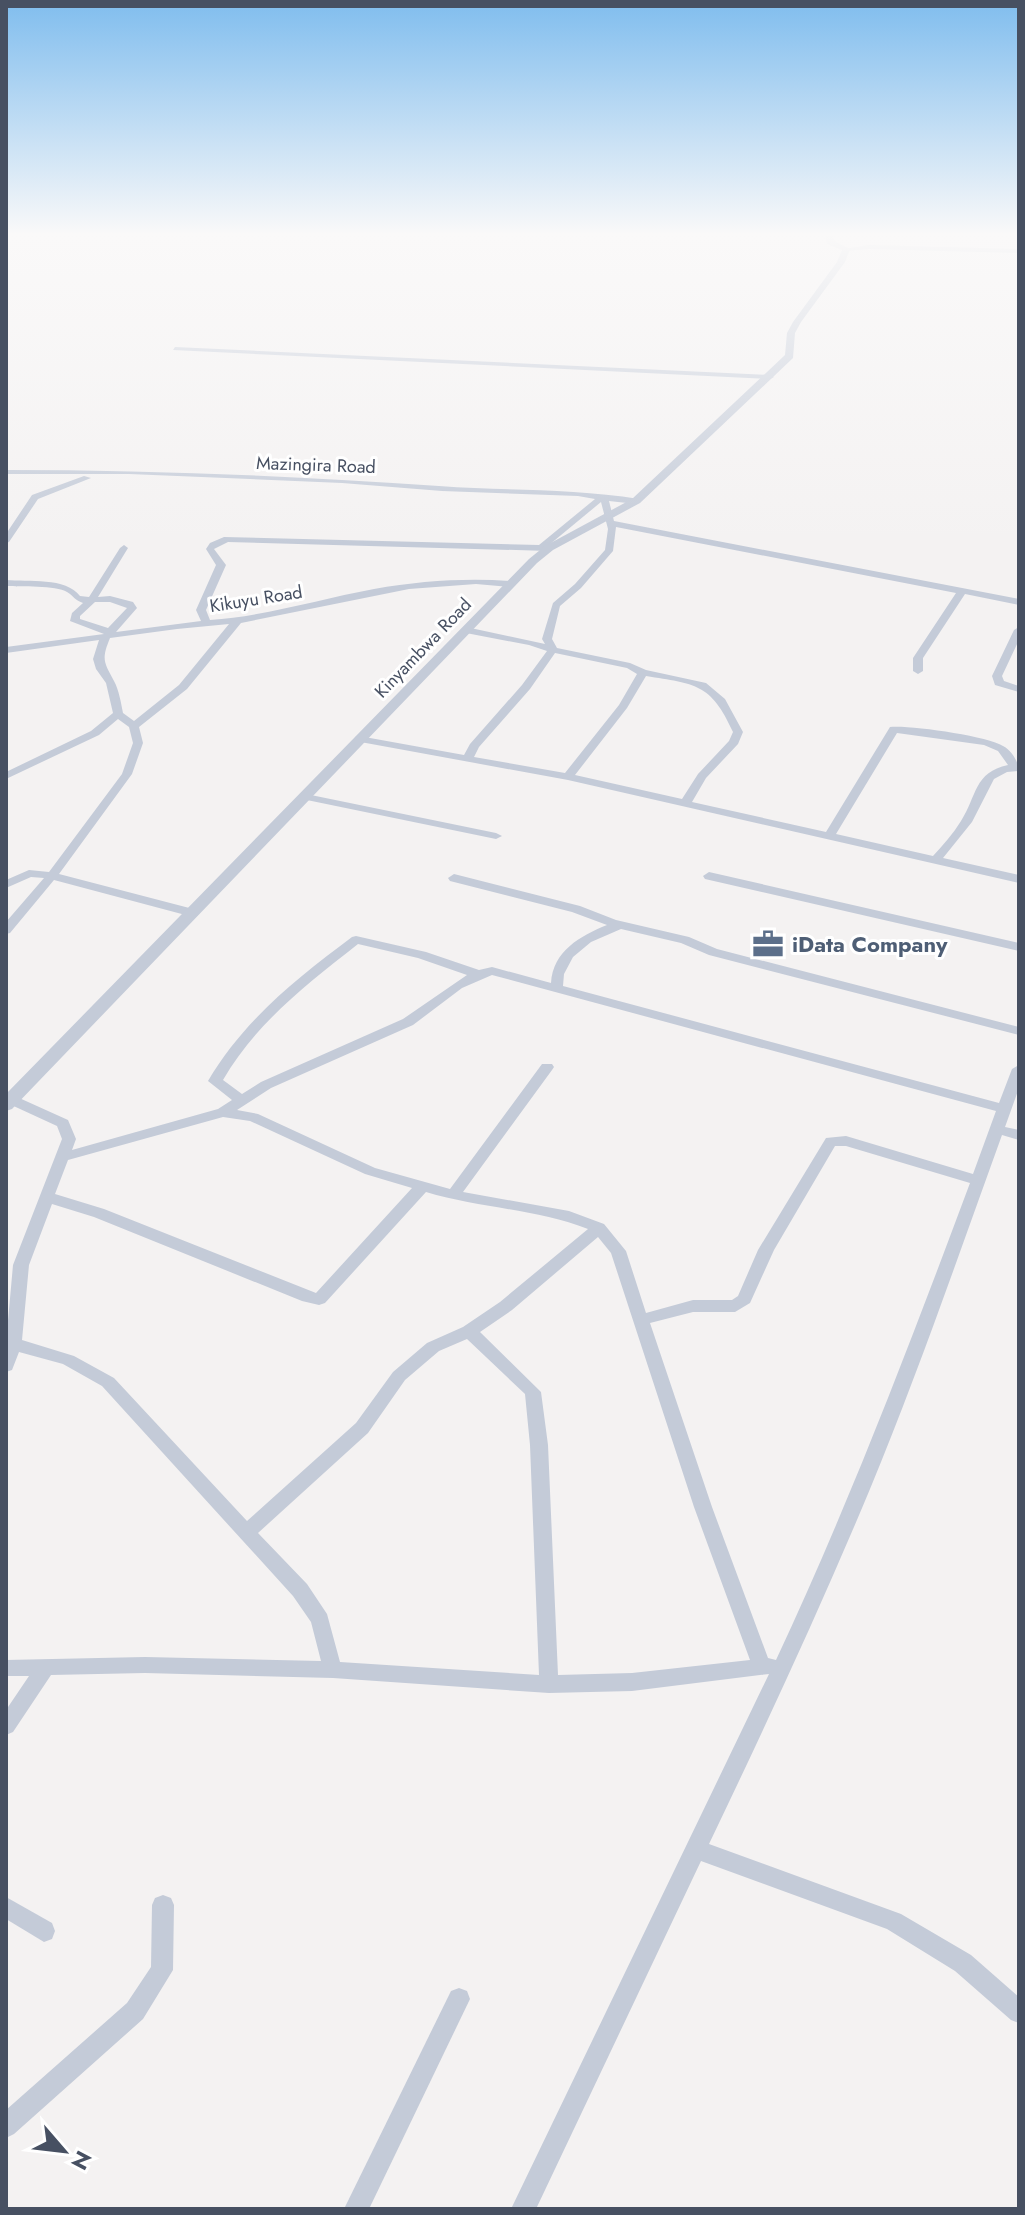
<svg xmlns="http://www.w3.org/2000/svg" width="1025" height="2215" viewBox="0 0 1025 2215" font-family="Jost,sans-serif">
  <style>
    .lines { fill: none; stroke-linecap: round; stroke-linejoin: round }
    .minor { fill: #c4cbd8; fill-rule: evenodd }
    .tertiary { fill: #c4cbd8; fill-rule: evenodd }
    .labels { text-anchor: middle; stroke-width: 6; stroke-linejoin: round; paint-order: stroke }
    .far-street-label { font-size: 18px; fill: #475062; stroke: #fff }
    .service-label { font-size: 22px; font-weight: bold; fill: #4e5e75; stroke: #fff; text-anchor: start }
  </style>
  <rect width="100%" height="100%" fill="#f4f2f2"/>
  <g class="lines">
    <!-- minor -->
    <g class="minor">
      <polygon points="869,245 1019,249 1019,253 869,249 846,251 843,249"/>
      <polygon points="175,347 770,375 774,377 770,379 173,350"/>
      <path d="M6,470c145,0 288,6 433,16 67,5 133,2 200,13l1,2 -4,3 -27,-3 5,20 405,78v6l-54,-11 -42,64v13l-5,3 -5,-3v-13l43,-65 -340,-66 -3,24 -32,37 -21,18 -8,33 5,9 73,15 16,7 60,13 19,16 18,33 -5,12 -32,34 -14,24 134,30 64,-105c20,-2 97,9 113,19 8,4 16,16 16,25l-12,1 -13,7 -22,43 -29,36 76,17v8l-451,-103 -213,-39v-4l4,-1 105,19 6,-11 52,-59 25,-34 -18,-6 -63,-12 -5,-3 5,-3 79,17 -3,-5 11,-36 22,-19 30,-34 3,-21 -7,-27 -52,43 4,3 -4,3 -321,-9 -14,7 12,16 -20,45 4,10c56,-4 110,-21 164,-31 46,-8 90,-11 136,-8l5,3 -5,3 -34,-3 -67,5 -168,34 -54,66 -48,38 4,16 -11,31 -73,100 138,36 2,3 -2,3 -4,1 -139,-37 -44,53 -4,1v-12l38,-44 -13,-1 -25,11v-8l23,-10 20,2 73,-98 11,-31 -4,-16 -11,-8 -19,16 -93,44v-7l85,-41 22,-18 -7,-30 -10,-14 -3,-10 6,-19 -93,13v-6l98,-13 -34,-13 2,-8 11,-10c-9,-3 -9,-7 -16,-11 -11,-7 -47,-5 -61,-6v-6c22,2 60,-3 74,16l9,1 31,-49 4,-3 4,3 -30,49 12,-1 23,6 4,6 -21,24 85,-11 -5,-11 20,-45 -10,-16 4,-6 14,-6 315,8 56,-46 -17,-3 -136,-5 -100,-8 -213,-9h-123zM95,602h15l17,6 -19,20 -28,-9v-3zM229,624l-50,61 -45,36 -11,-8c-2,-10 -4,-23 -9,-32 -10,-19 -13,-21 -4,-43l67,-9zM555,653l72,15 10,6 -18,31 -54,68 -91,-16 5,-10 51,-58zM646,676c49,8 65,7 87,56l-4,9 -31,33 -16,25 -107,-24 52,-67zM897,733l87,12 14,6 10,14c-34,7 -31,31 -47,56 -8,13 -18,24 -28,35l-97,-22z"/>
      <polygon points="84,476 91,478 38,499 9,542 6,543 6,534 32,495"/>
      <polygon points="1019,627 1019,640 1002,676 1004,681 1019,686 1019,692 995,685 992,676 1014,630"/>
      <polygon points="306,794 496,833 502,836 496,839 302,799 302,795"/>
      <polygon points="709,872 1019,943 1019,951 705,879 703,876"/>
      <path d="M454,874l126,32 36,14 73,17 28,12 302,78v8l-310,-80 -28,-12 -60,-14 -30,13 -18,15 -9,17 -1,12 436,117 13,-34 7,-4v23l-14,39 14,3v10l-17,-5c-43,119 -84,238 -132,354 -50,120 -105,238 -161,355l192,70 70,41 48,42v26l-8,-3 -56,-49 -68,-42 -186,-68 -165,348h-25l258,-535 -137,17 -83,2 -216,-15 -188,-5 -94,2 -38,57 -7,3v-25l23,-34h-23v-16l139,-3 176,4 -10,-39 -18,-26 -191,-210 -39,-22 -44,-12 -7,18 -6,2v-29l7,-78 49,-126 -5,-13 -50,-23 -1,-4 6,-3 5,1 51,23 8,19 -4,11 146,-41 14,-9 -24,-19c36,-61 88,-102 144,-144l4,-1 70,16 53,18 13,-3 59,16c2,-32 29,-47 56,-58l-35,-13 -122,-31 -2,-3zM358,944l60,14 49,17 -64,44 -142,63 -19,12 -19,-14c33,-57 84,-96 135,-136zM492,975l504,136 -23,63 -127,-38 -20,2 -68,112 -20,46 -6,4h-39l-47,13 -20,-62 -22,-27 -35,-13 -106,-19 89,-122 2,-3 -2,-3h-10l-92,125 -75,-21 -117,-54 -21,-4 34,-22 142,-63 49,-37zM223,1117l27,4 115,53 47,14 -96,105 -212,-84 -49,-15 13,-34zM835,1146h11l124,37c-60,161 -121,321 -194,477l-8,-2 -56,-151 -62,-184 43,-11h42l15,-9 24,-53zM426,1192c53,16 111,17 162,37l-88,73 -37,25 -36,16 -34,29 -37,51 -109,98 -133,-143 -40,-22 -52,-16 7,-75 23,-61 42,13 208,84 17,4 6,-2zM598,1237l13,16 83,254 56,153 -118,13 -74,2 -10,-230 -7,-53 -61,-60 32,-22zM467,1339l58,55 5,51 9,230 -199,-13 -13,-48 -20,-30 -49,-51 110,-100 37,-53 34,-29z"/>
      <polygon points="163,1895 171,1898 174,1905 173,1970 143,2019 14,2134 6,2138 6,2110 127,2003 151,1967 152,1905 155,1898"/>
      <polygon points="6,1897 52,1923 55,1931 52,1939 44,1942 6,1919"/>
      <polygon points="459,1988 467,1991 470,1999 369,2209 344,2209 451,1991"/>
    </g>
    <!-- tertiary -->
    <polygon class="tertiary" points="825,235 833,235 834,241 850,249 845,262 801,322 795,333 793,358 640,503 553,550 537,563 12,1109 6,1111 6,1094 529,559 545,546 632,499 785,355 787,333 793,322 837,262 842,250 827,244"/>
  </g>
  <!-- sky -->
  <linearGradient id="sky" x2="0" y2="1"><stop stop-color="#80bdee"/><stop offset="0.43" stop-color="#faf9f9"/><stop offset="1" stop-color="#faf9f9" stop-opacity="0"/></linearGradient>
  <rect width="1025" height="545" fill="url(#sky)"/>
  <!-- icons -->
  <defs>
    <symbol id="office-bare" viewBox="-9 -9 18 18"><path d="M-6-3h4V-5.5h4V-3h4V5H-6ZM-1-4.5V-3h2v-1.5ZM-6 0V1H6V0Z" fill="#5c6f8a" stroke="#fff" stroke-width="2.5" paint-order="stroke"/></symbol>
  </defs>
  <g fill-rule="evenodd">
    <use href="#office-bare" x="746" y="922" width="44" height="44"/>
  </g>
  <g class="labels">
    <!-- far-street labels -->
    <g class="far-street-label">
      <text transform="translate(316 465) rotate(2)" y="6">Mazingira Road</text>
      <text transform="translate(256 599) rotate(-9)" y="6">Kikuyu Road</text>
      <text transform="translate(423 648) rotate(-46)" y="6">Kinyambwa Road</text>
    </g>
    <!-- service labels -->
    <g class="service-label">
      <text x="792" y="952">iData Company</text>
    </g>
  </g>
  <!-- border -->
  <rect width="1025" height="2215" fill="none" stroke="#475062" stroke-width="16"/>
  <!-- north arrow -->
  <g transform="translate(64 2151) rotate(118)" stroke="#ffffff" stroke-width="6" paint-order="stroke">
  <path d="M0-6L14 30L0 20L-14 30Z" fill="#475062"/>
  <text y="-12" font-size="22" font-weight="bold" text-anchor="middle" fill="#475062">N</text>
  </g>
</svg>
